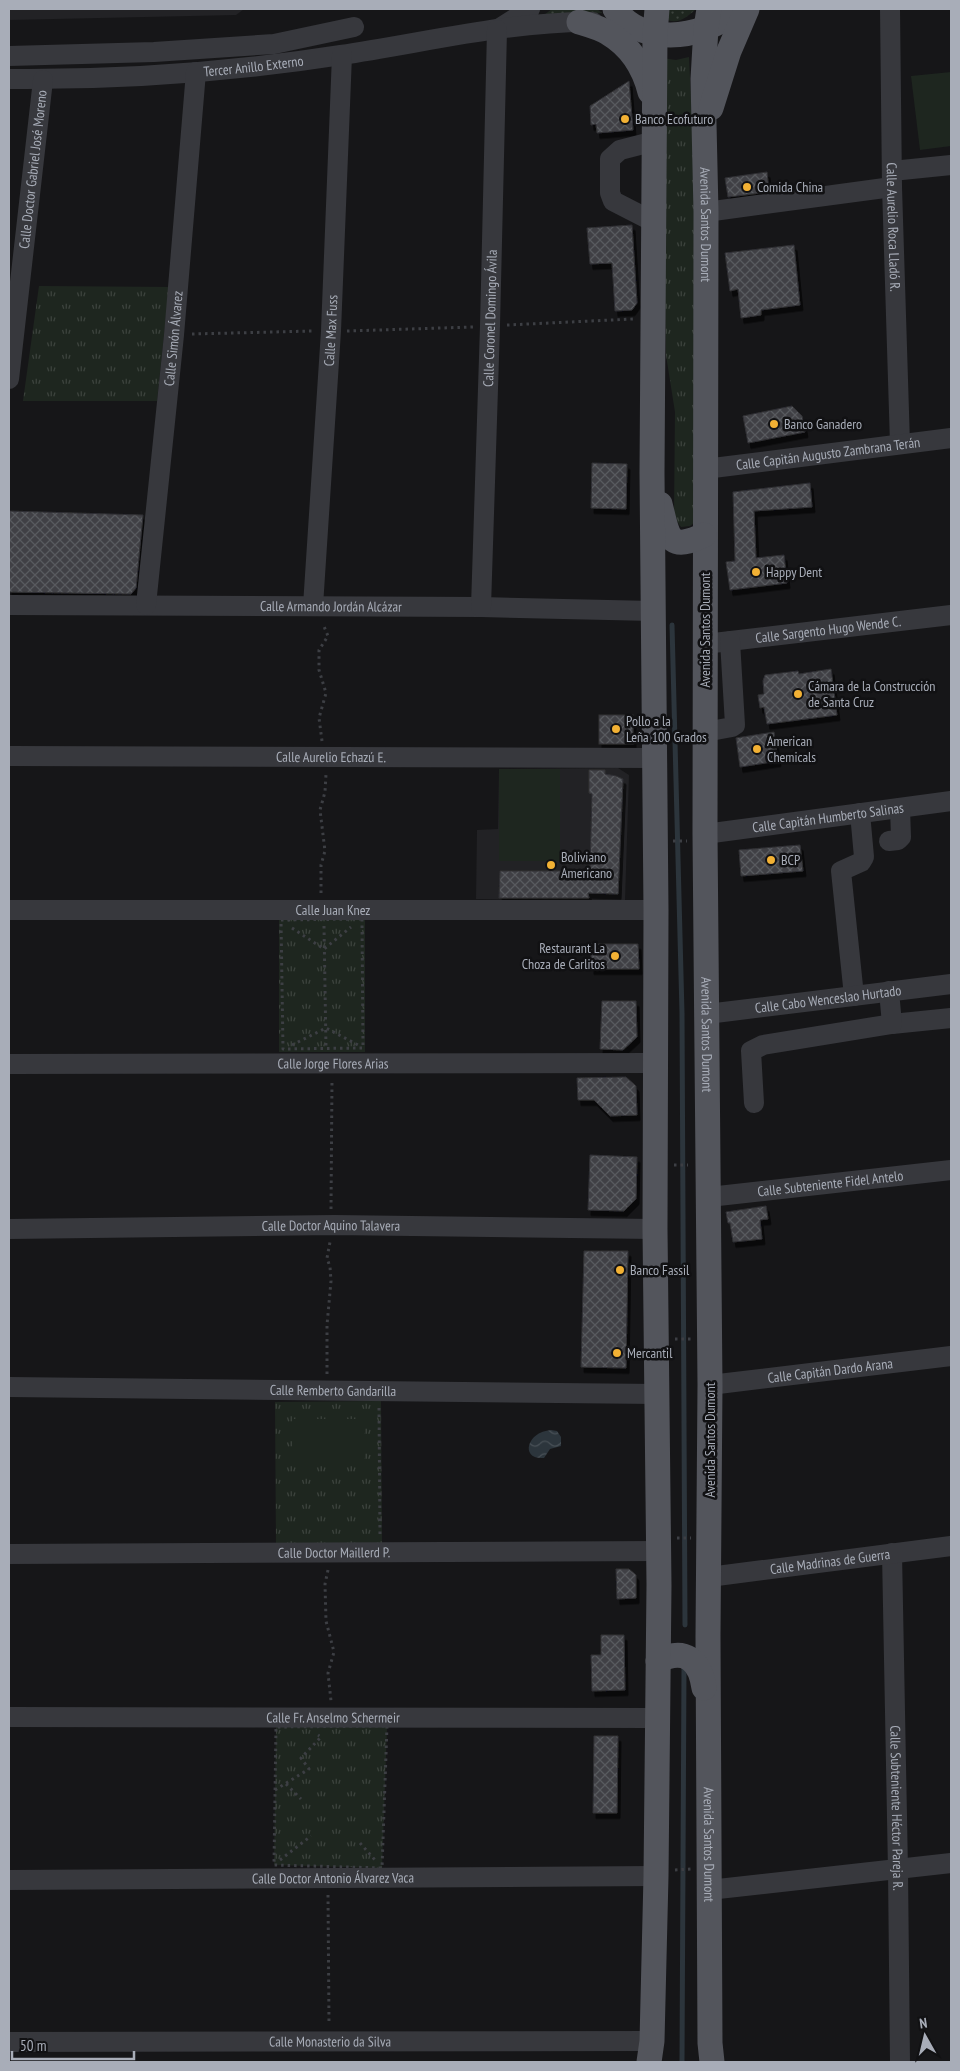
<svg xmlns="http://www.w3.org/2000/svg" width="960" height="2071" viewBox="0 0 960 2071" font-family="'PT Sans Narrow',sans-serif">
  <style>
    .built { fill: #222225 }
    .grass { fill: url(#grass-dots) }
    .park { fill: url(#park-tufts) }
    .garden { fill: #1e261f }
    .water { fill: url(#water-waves) }
    .lines { fill: none; stroke-linecap: round; stroke-linejoin: round }
    .stream { stroke: #2c353c; stroke-width: 5 }
    .building { fill: url(#building-cross-hatch); stroke: #303034; filter: url(#shadow) }
    .path { stroke: #3d3f44; stroke-width: 3; stroke-dasharray: 2.5 4; stroke-linecap: butt }
    .minor { stroke: #37383d; stroke-width: 20 }
    .major { stroke: #53555c; stroke-width: 25 }
    .poi-dot { fill: #f2b134; stroke: #111113; stroke-width: 2 }
    .labels { text-anchor: middle; stroke-width: 5; stroke-linejoin: round; paint-order: stroke }
    .street-label { font-size: 14px; fill: #a8adb8; stroke: #111113 }
    .poi-label { font-size: 14px; fill: #a8adb8; stroke: #111113; text-anchor: start }
  </style>
  <defs>
    <pattern id="grass-dots" width="8" height="8" patternUnits="userSpaceOnUse" patternTransform="scale(1.25)"><rect width="8" height="8" fill="#1e261f"/><path d="M2 2h.1M6 6h.1" fill="none" stroke="#3c433d" stroke-width="1.8" stroke-linecap="round"/></pattern>
    <pattern id="park-tufts" width="24" height="20" patternUnits="userSpaceOnUse" patternTransform="scale(1.25)"><rect width="24" height="20" fill="#1e261f"/><path d="M3 7l-1-3M5 7V3M7 7l1-3M15 17l-1-3M17 17v-4M19 17l1-3" fill="none" stroke="#3c433d"/></pattern>
    <pattern id="water-waves" width="16" height="10" patternUnits="userSpaceOnUse" patternTransform="scale(1.25)"><rect width="16" height="10" fill="#2c353c"/><path d="M0 5q4-4 8 0t8 0" fill="none" stroke="#485056"/></pattern>
    <pattern id="building-cross-hatch" width="8" height="8" patternUnits="userSpaceOnUse" patternTransform="scale(1.25)"><rect width="8" height="8" fill="#404145"/><path d="M0 0l8 8M0 8l8-8" fill="none" stroke="#595a5e"/></pattern>
    <filter id="shadow"><feDropShadow dx="3" dy="5.5" stdDeviation="0" flood-color="#0009"/></filter>
  </defs>
  <rect width="100%" height="100%" fill="#161618"/>
  <!-- built -->
  <g class="built">
    <polygon points="9,9 244,9 236,15 9,20"/>
    <polygon points="618,768 629,775 625,901 476,899 477,830 498,829 499,769"/>
  </g>
  <!-- grass -->
  <g class="grass">
    <polygon points="552,9 597,9 602,13 544,15"/>
    <path d="M666,9h30c-10,9 -18,16 -31,10z"/>
  </g>
  <!-- park -->
  <g class="park">
    <polygon points="689,57 694,163 695,522 690,526 681,527 674,517 675,412 666,355 661,58 676,60"/>
    <polygon points="39,286 169,287 157,401 23,401"/>
    <polygon points="279,916 365,917 365,1052 279,1052"/>
    <polygon points="381,1401 382,1544 276,1545 275,1402"/>
    <polygon points="387,1726 382,1868 274,1865 276,1727"/>
  </g>
  <!-- garden -->
  <g class="garden">
    <polygon points="951,72 951,146 920,150 911,76"/>
    <rect x="499" y="769" width="61" height="92"/>
    <rect x="292" y="1419" width="72" height="41"/>
  </g>
  <!-- water -->
  <path class="water" d="M551,1430l6,1 4,6v9l-11,3 -6,9c-24,2 -18,-26 7,-28z"/>
  <g class="lines">
    <!-- stream -->
    <g class="stream">
      <polyline points="672,625 682,1013 685,1625"/>
      <polyline points="682,2062 684,1668"/>
    </g>
  </g>
  <!-- building -->
  <g class="building">
    <polygon points="629,81 633,130 597,133 596,124 591,125 590,106"/>
    <polygon points="767,172 769,192 728,197 725,178"/>
    <polygon points="632,225 637,303 632,310 615,311 612,263 590,264 587,228"/>
    <polygon points="794,245 800,305 761,310 761,315 741,318 738,289 730,291 725,253"/>
    <polygon points="792,406 802,416 805,432 748,443 743,416"/>
    <polygon points="592,463 627,464 626,509 591,508"/>
    <polygon points="810,483 812,507 754,511 756,558 784,555 787,583 730,590 726,562 735,561 733,492"/>
    <polygon points="9,511 143,515 136,588 131,594 9,592"/>
    <polygon points="831,669 837,715 767,724 764,707 760,708 758,695 764,694 763,681 765,675 798,671 799,674"/>
    <rect x="599" y="715" width="34" height="29"/>
    <polygon points="774,732 778,761 740,767 736,738"/>
    <polygon points="589,770 605,770 605,774 616,776 623,779 618,894 588,893 589,898 499,898 500,871 590,871 592,794 589,793"/>
    <polygon points="800,845 803,871 741,876 739,850"/>
    <polygon points="591,944 638,944 639,969 591,969"/>
    <polygon points="602,1001 636,1001 637,1037 623,1050 600,1049"/>
    <polygon points="626,1077 636,1086 637,1115 610,1116 594,1100 578,1100 577,1078"/>
    <polygon points="590,1155 637,1157 636,1199 624,1211 588,1210"/>
    <polygon points="766,1206 768,1219 760,1220 762,1239 733,1242 730,1223 728,1223 726,1212"/>
    <polygon points="584,1251 628,1251 626,1368 581,1367"/>
    <polygon points="616,1569 629,1569 636,1575 636,1598 617,1599"/>
    <polygon points="601,1635 624,1635 625,1690 592,1691 591,1655 601,1655"/>
    <polygon points="594,1736 618,1736 617,1813 593,1813"/>
  </g>
  <g class="lines">
    <!-- path -->
    <g class="path">
      <polyline points="507,325 633,319"/>
      <polyline points="347,331 473,327"/>
      <polyline points="192,334 313,331"/>
      <polyline points="322,741 319,718 326,693 319,670 319,650 328,636 323,624"/>
      <polyline points="673,841 687,841"/>
      <polyline points="321,893 321,865 325,851 320,810 325,792 326,774"/>
      <polygon points="362,919 363,1048 283,1049 281,920"/>
      <polyline points="324,926 326,1048"/>
      <polyline points="292,928 324,949 351,927"/>
      <polyline points="292,1045 326,1028 358,1045"/>
      <polyline points="674,1165 688,1165"/>
      <polyline points="331,1209 332,1080"/>
      <polyline points="675,1339 692,1339"/>
      <polyline points="327,1374 327,1325 331,1281 330,1267 327,1258 330,1242"/>
      <polyline points="379,1408 380,1535"/>
      <polyline points="677,1538 691,1538"/>
      <polyline points="328,1570 325,1584 326,1621 334,1652 328,1673 331,1701"/>
      <polygon points="387,1726 382,1868 274,1865 276,1727"/>
      <polyline points="286,1784 301,1799"/>
      <polyline points="275,1790 309,1769 301,1758 321,1737 318,1735"/>
      <polyline points="360,1843 375,1860"/>
      <polyline points="280,1860 311,1836"/>
      <polyline points="675,1870 691,1869"/>
      <polyline points="328,1895 329,2024"/>
    </g>
    <!-- minor -->
    <g class="minor">
      <path id="s1" d="M890,9l2,178 8,257"/>
      <polyline points="500,28 530,9"/>
      <polyline points="9,56 154,52 274,44 354,27"/>
      <path id="s2" d="M9,79c110,1 223,-7 332,-24 82,-12 169,-34 252,-33"/>
      <polyline points="892,171 951,165"/>
      <polyline points="706,212 892,187"/>
      <polyline points="652,221 613,201 610,193 610,159 620,150 655,141"/>
      <path id="s3" d="M9,379l34,-299"/>
      <path id="s4" d="M705,469l246,-31"/>
      <path id="s5" d="M9,605l472,2 172,4"/>
      <path id="s6" d="M146,605l28,-270 22,-263"/>
      <path id="s7" d="M313,606l18,-275 11,-276"/>
      <path id="s8" d="M481,607l9,-281 7,-296"/>
      <path id="s9" d="M705,644l246,-29"/>
      <polyline points="705,732 732,727 735,725 730,641"/>
      <path id="s10" d="M9,756l646,2"/>
      <path id="s11" d="M705,834l246,-33"/>
      <polyline points="889,841 898,840 901,837 900,808"/>
      <path id="s12" d="M9,910h647"/>
      <polyline points="854,996 841,871 861,862 864,857 860,813"/>
      <path id="s13" d="M707,1014l244,-30"/>
      <polyline points="892,1024 951,1018"/>
      <path id="s14" d="M9,1064l647,-1"/>
      <polyline points="754,1103 751,1051 763,1045 892,1024 889,991"/>
      <path id="s15" d="M709,1197l242,-27"/>
      <path id="s16" d="M9,1229l325,-4 321,4"/>
      <path id="s17" d="M710,1385l241,-29"/>
      <path id="s18" d="M9,1387l648,7"/>
      <path id="s19" d="M892,1553l6,317 2,192"/>
      <path id="s20" d="M9,1554l649,-3"/>
      <path id="s21" d="M709,1577l242,-31"/>
      <path id="s22" d="M9,1717l647,1"/>
      <path id="s23" d="M9,1880l647,-4"/>
      <polyline points="709,1890 951,1863"/>
      <path id="s24" d="M9,2042l643,-1"/>
    </g>
    <!-- major -->
    <g class="major">
      <path d="M615,9c20,29 60,31 91,19 12,-4 23,-12 34,-19"/>
      <path id="s25" d="M709,9l-3,19 -3,51 3,133 -1,622 5,551 -2,251 2,407 2,19"/>
      <path d="M579,22c10,3 21,6 29,11 22,13 36,35 42,59"/>
      <polyline points="711,108 729,51 747,9"/>
      <path d="M660,504c8,31 7,49 44,31"/>
      <path d="M658,1661c27,-14 42,-1 46,27"/>
      <polyline points="649,2062 652,2041 656,1876 659,1585 655,1229 656,910 652,473 655,34 657,9"/>
    </g>
  </g>
  <!-- markers -->
  <g class="poi-dot">
    <circle cx="625" cy="119" r="5"/>
    <circle cx="747" cy="187" r="5"/>
    <circle cx="774" cy="424" r="5"/>
    <circle cx="756" cy="572" r="5"/>
    <circle cx="798" cy="694" r="5"/>
    <circle cx="616" cy="729" r="5"/>
    <circle cx="757" cy="749" r="5"/>
    <circle cx="771" cy="860" r="5"/>
    <circle cx="551" cy="865" r="5"/>
    <circle cx="615" cy="956" r="5"/>
    <circle cx="620" cy="1270" r="5"/>
    <circle cx="617" cy="1353" r="5"/>
  </g>
  <g class="labels">
    <!-- street labels -->
    <g class="street-label">
      <text dy="5" stroke="none"><textPath href="#s2" startOffset="245">Tercer Anillo Externo</textPath></text>
      <text dy="5" stroke="none"><textPath href="#s3" startOffset="211">Calle Doctor Gabriel José Moreno</textPath></text>
      <text dy="5" stroke="none"><textPath href="#s25" startOffset="216">Avenida Santos Dumont</textPath></text>
      <text dy="5" stroke="none"><textPath href="#s1" startOffset="218">Calle Aurelio Roca Lladó R.</textPath></text>
      <text dy="5" stroke="none"><textPath href="#s8" startOffset="289">Calle Coronel Domingo Ávila</textPath></text>
      <text dy="5" stroke="none"><textPath href="#s7" startOffset="276">Calle Max Fuss</textPath></text>
      <text dy="5" stroke="none"><textPath href="#s6" startOffset="268">Calle Simón Álvarez</textPath></text>
      <text dy="5" stroke="none"><textPath href="#s4" startOffset="124">Calle Capitán Augusto Zambrana Terán</textPath></text>
      <text dy="5" stroke="none"><textPath href="#s5" startOffset="322">Calle Armando Jordán Alcázar</textPath></text>
      <text dy="5" stroke="none"><textPath href="#s9" startOffset="124">Calle Sargento Hugo Wende C.</textPath></text>
      <text transform="translate(705 630) rotate(-90)" y="5">Avenida Santos Dumont</text>
      <text dy="5" stroke="none"><textPath href="#s10" startOffset="322">Calle Aurelio Echazú E.</textPath></text>
      <text dy="5" stroke="none"><textPath href="#s11" startOffset="124">Calle Capitán Humberto Salinas</textPath></text>
      <text dy="5" stroke="none"><textPath href="#s12" startOffset="324">Calle Juan Knez</textPath></text>
      <text dy="5" stroke="none"><textPath href="#s13" startOffset="122">Calle Cabo Wenceslao Hurtado</textPath></text>
      <text dy="5" stroke="none"><textPath href="#s25" startOffset="1026">Avenida Santos Dumont</textPath></text>
      <text dy="5" stroke="none"><textPath href="#s14" startOffset="324">Calle Jorge Flores Arias</textPath></text>
      <text dy="5" stroke="none"><textPath href="#s15" startOffset="122">Calle Subteniente Fidel Antelo</textPath></text>
      <text dy="5" stroke="none"><textPath href="#s16" startOffset="322">Calle Doctor Aquino Talavera</textPath></text>
      <text dy="5" stroke="none"><textPath href="#s17" startOffset="121">Calle Capitán Dardo Arana</textPath></text>
      <text dy="5" stroke="none"><textPath href="#s18" startOffset="324">Calle Remberto Gandarilla</textPath></text>
      <text transform="translate(710 1440) rotate(-90)" y="5">Avenida Santos Dumont</text>
      <text dy="5" stroke="none"><textPath href="#s20" startOffset="325">Calle Doctor Maillerd P.</textPath></text>
      <text dy="5" stroke="none"><textPath href="#s21" startOffset="122">Calle Madrinas de Guerra</textPath></text>
      <text dy="5" stroke="none"><textPath href="#s22" startOffset="324">Calle Fr. Anselmo Schermeir</textPath></text>
      <text dy="5" stroke="none"><textPath href="#s19" startOffset="255">Calle Subteniente Héctor Pareja R.</textPath></text>
      <text dy="5" stroke="none"><textPath href="#s25" startOffset="1836">Avenida Santos Dumont</textPath></text>
      <text dy="5" stroke="none"><textPath href="#s23" startOffset="324">Calle Doctor Antonio Álvarez Vaca</textPath></text>
      <text dy="5" stroke="none"><textPath href="#s24" startOffset="321">Calle Monasterio da Silva</textPath></text>
    </g>
    <!-- poi labels -->
    <g class="poi-label">
      <text x="635" y="124">Banco Ecofuturo</text>
      <text x="757" y="192">Comida China</text>
      <text x="784" y="429">Banco Ganadero</text>
      <text x="766" y="577">Happy Dent</text>
      <text x="808" y="691">Cámara de la Construcción<tspan x="808" dy="16">de Santa Cruz</tspan></text>
      <text x="626" y="726">Pollo a la<tspan x="626" dy="16">Leña 100 Grados</tspan></text>
      <text x="767" y="746">American<tspan x="767" dy="16">Chemicals</tspan></text>
      <text x="561" y="862">Boliviano<tspan x="561" dy="16">Americano</tspan></text>
      <text x="781" y="865">BCP</text>
      <text x="605" y="953" text-anchor="end">Restaurant La<tspan x="605" dy="16">Choza de Carlitos</tspan></text>
      <text x="630" y="1275">Banco Fassil</text>
      <text x="627" y="1358">Mercantil</text>
    </g>
  </g>
  <!-- border -->
  <rect width="960" height="2071" fill="none" stroke="#a8adb8" stroke-width="20"/>
  <!-- north arrow -->
  <g transform="translate(925 2036) rotate(352)" stroke="#111113" stroke-width="4" paint-order="stroke">
  <path d="M0-4L9 19L0 12L-9 19Z" fill="#a8adb8"/>
  <text y="-8" font-size="14" font-weight="bold" text-anchor="middle" fill="#a8adb8">N</text>
  </g>
  <!-- scale -->
  <path d="M12 2051v8h122v-8" fill="none" stroke="#a8adb8" stroke-width="2.5"/>
  <text x="20" y="2051" font-size="15" fill="#a8adb8" stroke="#111113" stroke-width="4" paint-order="stroke">50 m</text>
</svg>
